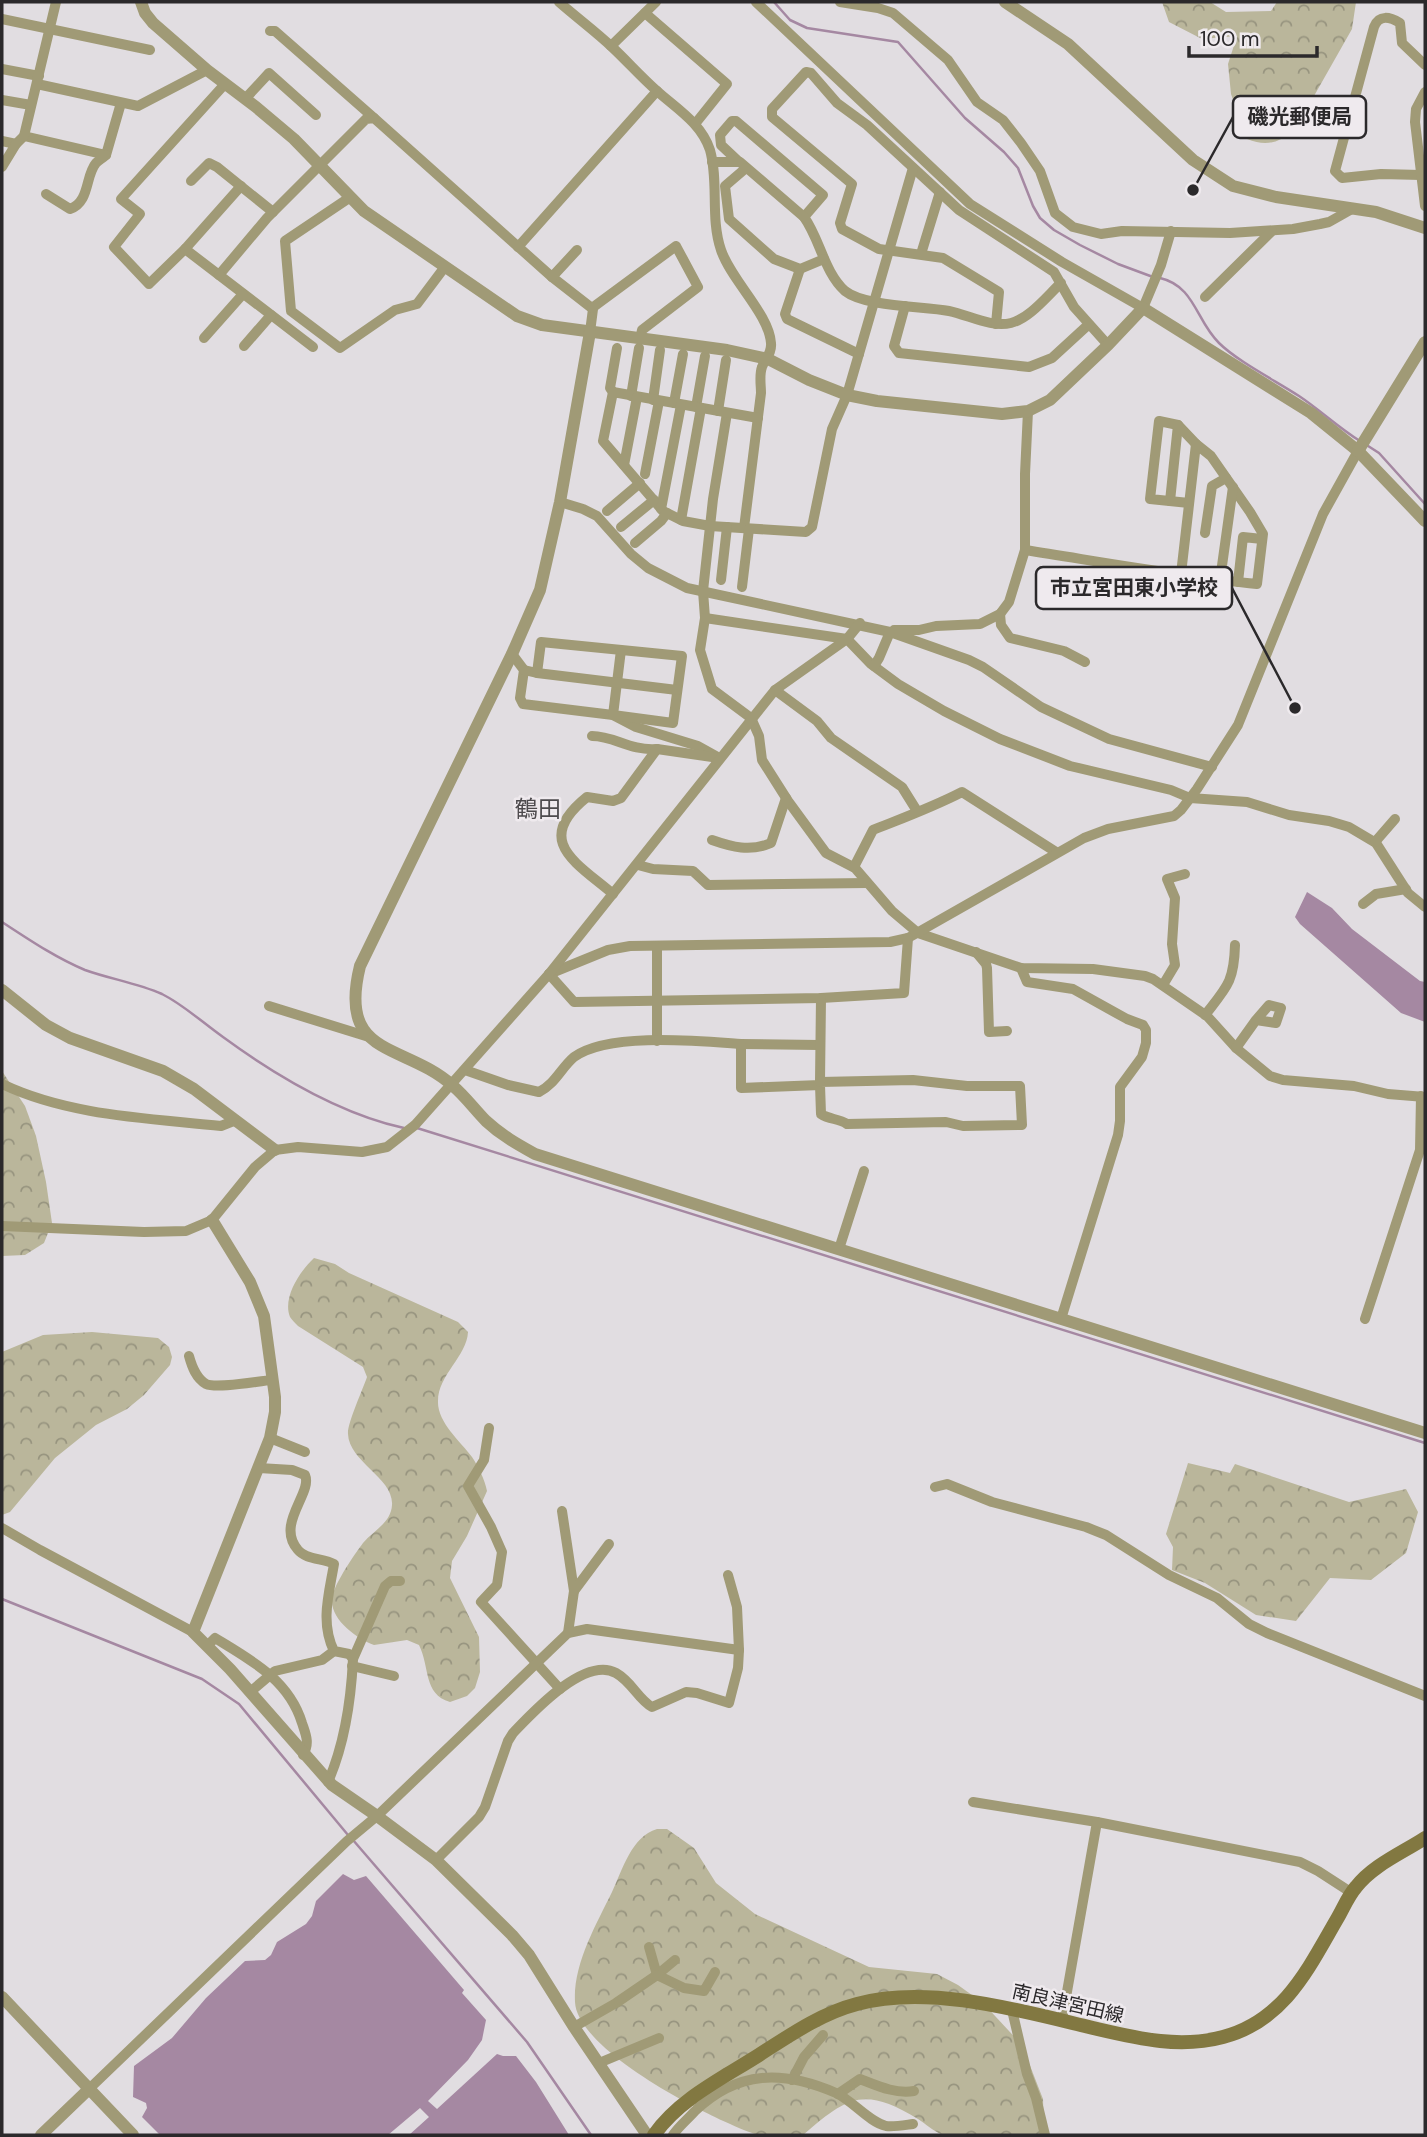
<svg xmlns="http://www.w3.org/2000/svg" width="1427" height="2137" viewBox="0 0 1427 2137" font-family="'DM Sans','Noto Sans JP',sans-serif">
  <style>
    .forest { fill: url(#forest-crowns) }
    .water { fill: #a588a2 }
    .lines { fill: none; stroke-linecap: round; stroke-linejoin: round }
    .stream { stroke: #a588a2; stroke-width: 2.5 }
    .minor { stroke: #a09a76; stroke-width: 10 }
    .tertiary { stroke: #a09a76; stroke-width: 12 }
    .secondary { stroke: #827841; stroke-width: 14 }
    .labels { text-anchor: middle; stroke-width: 5; stroke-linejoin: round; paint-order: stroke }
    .street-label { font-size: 19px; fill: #2b292b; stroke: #efeaee }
    .quarter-label { font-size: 23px; fill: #4d4a4d; stroke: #efeaee }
    .leader { fill: none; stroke: #2b292b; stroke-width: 2.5 }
    .callout-dot { fill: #2b292b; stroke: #efeaee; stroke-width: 2.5 }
    .callout { fill: #efeaee; stroke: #2b292b; stroke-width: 2.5 }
    .callout-label { font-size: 21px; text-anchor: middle; font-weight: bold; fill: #2b292b }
  </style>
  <defs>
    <pattern id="forest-crowns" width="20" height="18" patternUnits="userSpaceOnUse" patternTransform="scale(1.75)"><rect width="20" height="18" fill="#bab69b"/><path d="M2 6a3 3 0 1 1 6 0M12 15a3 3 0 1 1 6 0" fill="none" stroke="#97947f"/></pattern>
  </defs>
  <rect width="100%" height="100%" fill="#e1dde1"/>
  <!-- forest -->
  <g class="forest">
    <path d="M1162,2h48l16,10 45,-1 6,-9h79l-4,27 -38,67 -3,20c-21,18 -35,35 -64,23l-16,-45 -3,-30 9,-28 -35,3 -33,-17z"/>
    <polygon points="2,1071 25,1106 36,1136 46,1182 52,1223 44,1243 25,1255 2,1256"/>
    <path d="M314,1258l21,6 14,9 109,49 10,10c-1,24 -30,43 -30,69 -1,21 22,40 34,56 6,9 13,23 15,34l-20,45 -15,25 -2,17 29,59 1,35 -5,16 -8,8 -17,6c-27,-8 -20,-35 -31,-57l-12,-5 -33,5c-18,-7 -48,-28 -41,-51 4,-14 21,-39 30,-51 10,-12 28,-20 29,-38 2,-27 -43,-43 -44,-71 -1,-10 15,-45 19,-57l-4,-10 -65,-41c-3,-3 -6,-6 -8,-9 -8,-20 11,-47 24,-59z"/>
    <polygon points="92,1332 158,1338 169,1347 172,1357 170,1365 144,1395 127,1409 96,1425 55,1458 10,1512 2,1515 2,1352 43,1335"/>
    <polygon points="1188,1463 1230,1473 1235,1464 1349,1502 1406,1489 1418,1512 1406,1553 1371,1580 1330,1578 1296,1621 1256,1615 1205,1583 1172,1570 1173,1547 1166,1534"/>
    <path d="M657,1829h10l27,19 22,35 39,31 114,53 68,7 21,11 25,18 39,42 21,54 1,36c-16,0 -94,2 -103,-1 -8,-3 -15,-10 -23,-15 -54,-33 -70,-23 -115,16 -14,0 -34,2 -48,-1 -42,-14 -178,-83 -180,-132 -2,-38 21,-77 37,-110 11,-23 19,-55 45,-63z"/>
  </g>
  <!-- water -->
  <g class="water">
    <polygon points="1307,892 1332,908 1352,929 1420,981 1425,982 1425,1022 1401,1013 1300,924 1295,917"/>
    <polygon points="343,1874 354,1880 366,1876 464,1990 462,1993 486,2020 482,2040 468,2060 428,2101 437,2109 497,2054 503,2056 516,2056 536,2082 569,2135 409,2135 429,2117 420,2108 388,2135 160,2135 142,2117 147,2108 146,2103 133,2097 134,2066 172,2038 206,1998 245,1961 265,1960 271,1955 277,1942 306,1924 312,1916 316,1901"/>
  </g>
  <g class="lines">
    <!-- stream -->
    <g class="stream">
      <polyline points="774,2 790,20 807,28 898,42 965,118 1004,152 1018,168 1033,206 1040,218 1054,230 1080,245 1118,264 1153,277"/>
      <path d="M1160,278c35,8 36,43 59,65 18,18 57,38 80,53 21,14 40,32 61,45"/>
      <polyline points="1365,444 1379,453 1425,504"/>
      <path d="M2,922c26,17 54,36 83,48 25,9 52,13 77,24 22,11 41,29 61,43 52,38 118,77 181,91"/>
      <polyline points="417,1128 1425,1443"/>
      <polyline points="2,1599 202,1679 239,1704 348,1835"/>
      <polyline points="353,1840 527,2042 591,2135"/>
    </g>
    <!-- minor -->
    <g class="minor">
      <path d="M559,2c17,15 36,29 53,45 15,14 29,30 45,44 20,18 44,32 53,59 9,32 0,68 11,100 10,30 48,64 50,93 1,11 -6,15 -9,24 -3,8 -1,18 -1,26l-17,135"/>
      <polyline points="756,2 970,204 1062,262 1143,308 1161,265 1171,231"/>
      <polyline points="840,2 878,8 893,13 948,60 977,102 1003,120 1021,143 1040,171 1055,213 1073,227 1101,234 1122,231 1230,233 1293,229 1320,224 1329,222 1352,209"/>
      <polyline points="645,13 727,84 695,124"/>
      <polyline points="2,19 150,50"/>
      <polyline points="270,31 275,31 374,118"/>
      <polyline points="611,46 656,2"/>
      <path d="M1425,65l-23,-22 -2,-20c-10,-6 -21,-9 -26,4l-39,144 7,7 39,-4 40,1 4,-3"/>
      <polyline points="2,69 39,76"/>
      <polyline points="37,84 138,106 207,70"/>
      <polyline points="224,85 121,199 140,214 114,247 149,284 185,249 241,186"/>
      <polyline points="1425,92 1416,109 1415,122 1425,206"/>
      <polyline points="245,99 269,73 316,115"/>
      <polyline points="2,100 31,105"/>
      <polyline points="24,136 106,155 121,103"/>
      <polyline points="2,141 16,144"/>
      <polyline points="738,161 721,145 720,135 732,121 736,121 823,195 804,217"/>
      <path d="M712,162h28l64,55c16,22 20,55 41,74 20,16 78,15 104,20 20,4 42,17 62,12 19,-5 36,-27 50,-40"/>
      <polyline points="2,167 16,144 24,136 56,2"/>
      <polyline points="746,168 725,186 729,219 774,259 800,269 824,259"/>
      <polyline points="191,181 209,163 217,167 273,212"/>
      <path d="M46,194l24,15c20,-7 15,-33 26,-46 3,-3 7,-5 10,-8"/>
      <polyline points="349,198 285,241 291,311 340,348 395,310 417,304 444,268"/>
      <polyline points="518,247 657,91"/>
      <polyline points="185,249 219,275 267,218 366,119 374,118 552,277 593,309 590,332"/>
      <polyline points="921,254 940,192"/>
      <polyline points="800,269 785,314 787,319 859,354"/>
      <polyline points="219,275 313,347"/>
      <polyline points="552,277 577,250"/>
      <polyline points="1205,297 1272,231"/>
      <polyline points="905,306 894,346 899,353 1029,367 1052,358 1088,325"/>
      <polyline points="592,308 676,246 698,287 642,330 640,339"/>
      <polyline points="996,324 999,292 943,258 879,249 842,229 840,223 852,184 772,117 772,109 806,72 811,73 837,103 867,125 959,210 1054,272 1074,307 1108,345"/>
      <polyline points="204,338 243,294"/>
      <polyline points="244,346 271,315"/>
      <polyline points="613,392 610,388 617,348"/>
      <polyline points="631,396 639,348"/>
      <polyline points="653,400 660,350"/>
      <polyline points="674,403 683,354"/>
      <polyline points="696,407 705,356"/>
      <polyline points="718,411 726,360"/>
      <polyline points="727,413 713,499 703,591 705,618 700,650 712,689 751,718 759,736 762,760 788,801 826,853 855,868 892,911 918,933 1021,968 1093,969 1145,976 1153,979 1207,1016 1236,1048 1270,1076 1283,1080 1354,1086 1388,1094 1425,1097"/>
      <polyline points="758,418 613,392 603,441 663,511 683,521 710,526 806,532 812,527 832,429 847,395 913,168"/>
      <polyline points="624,465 637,397"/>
      <polyline points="645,474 659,401"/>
      <polyline points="1170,501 1178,425"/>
      <polyline points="560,502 583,509 597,516 631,554 648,568 687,588 890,632 969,660 983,667 1041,707 1109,739 1212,767"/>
      <polyline points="1189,503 1150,499 1159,421 1178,425 1196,444"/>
      <polyline points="661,509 681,405"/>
      <polyline points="607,511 640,483"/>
      <polyline points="681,520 701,408"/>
      <polyline points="621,527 654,500"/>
      <polyline points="1205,533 1212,486 1226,478"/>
      <polyline points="635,543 661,521 667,513"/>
      <path d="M1025,550c77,12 154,26 232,34l6,-50 -13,-22 -39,-56 -15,-12 -15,130"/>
      <polyline points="721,580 727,527"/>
      <polyline points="1220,580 1233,487"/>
      <polyline points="1238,582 1243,537 1262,539"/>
      <polyline points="742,587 749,529"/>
      <polyline points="1000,614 1001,625 1010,638 1064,651 1085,662"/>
      <polyline points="705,618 847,639 871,664 898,684 944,711 1000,739 1070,766 1171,790 1190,798 1247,802 1289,815 1329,821 1349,827 1376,843 1408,893 1425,907"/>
      <polyline points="894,630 919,630 936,626 980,624 1000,614 1009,602 1025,550 1025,474 1028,411"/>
      <polyline points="512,654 524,670 520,698 523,704 613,715 636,727 698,746 716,756"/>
      <polyline points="874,666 879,658 890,632"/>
      <polyline points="524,670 537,673 541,642 682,656 673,723 613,715 621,650"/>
      <polyline points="537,673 677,690"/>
      <polyline points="775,690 817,721 831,738 902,787 917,811"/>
      <path d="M592,736c23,0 37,15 65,13"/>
      <path d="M712,840c20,7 38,12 59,3l15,-45"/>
      <polyline points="1375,842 1395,819"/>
      <polyline points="638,865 653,869 693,871 708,885 867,883"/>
      <path d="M854,867l19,-37c30,-12 60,-23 89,-38l94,60"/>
      <path d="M613,894c-36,-31 -81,-53 -26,-97l26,4 8,-3 36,-49 62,9"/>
      <polyline points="1363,904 1376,894 1406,889"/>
      <polyline points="976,952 986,964 987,968 989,1032 1007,1031"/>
      <polyline points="1021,968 1027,982 1073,989 1127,1019 1143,1025 1146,1030 1146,1043 1142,1057 1120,1087 1120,1121 1118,1135 1061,1319"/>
      <polyline points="549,974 608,950 630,946 890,942 908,938 1084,838 1108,829 1174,816 1181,810 1197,789 1238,725 1323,514 1358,451"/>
      <polyline points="549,974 574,1002 821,998 904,993 908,938"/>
      <polyline points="1163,985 1175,965 1172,944 1175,898 1167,879 1185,874"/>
      <polyline points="269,1006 369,1037"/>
      <path d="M1205,1015c22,-28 29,-33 30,-70"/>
      <polyline points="657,1041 657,946"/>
      <polyline points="741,1044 819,1045"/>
      <polyline points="1236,1048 1256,1020 1276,1023 1281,1008 1269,1005 1256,1020"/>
      <path d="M465,1070l43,15 31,7c16,-8 22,-24 35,-35 34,-25 125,-16 167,-13v44l79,-3v-3l93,-2 54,6h53l2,39 -59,1 -17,-4 -99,2c-9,-6 -17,-4 -26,-10l-1,-29"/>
      <polyline points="820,1082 821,998"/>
      <path d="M2,1084c67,32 146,34 219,42l15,-6"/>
      <polyline points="2,1226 144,1232 186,1231 212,1220 255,1167 275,1150 298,1147 362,1152 387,1147 415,1125 549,974 775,690 847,639 860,623"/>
      <polyline points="839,1249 864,1171"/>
      <polyline points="1365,1319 1420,1150 1421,1096"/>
      <path d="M189,1356c3,11 7,22 17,28 11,5 52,-3 66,-4"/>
      <polyline points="489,1428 484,1460 468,1486 491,1527 502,1552 497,1585 481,1602 560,1689"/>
      <polyline points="270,1438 305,1452"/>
      <path d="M259,1468l33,2 13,5c8,18 -30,49 -7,75 8,10 26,8 36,14 -5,30 -14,58 0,87l15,3 4,5c-2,42 -8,84 -25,123"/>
      <polyline points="935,1487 947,1484 992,1502 1086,1527 1106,1535 1169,1575 1217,1598 1249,1624 1267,1633 1425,1696"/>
      <polyline points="562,1511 574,1591 568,1633"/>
      <polyline points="2,1528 40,1550 193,1632"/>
      <polyline points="574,1591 609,1544"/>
      <path d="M207,1646l8,-8c36,22 74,42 87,85 4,12 8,20 1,32"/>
      <polyline points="353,1659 385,1586 391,1581 400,1581"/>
      <polyline points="352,1666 394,1676"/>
      <polyline points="250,1692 275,1671 322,1660 334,1651"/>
      <polyline points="973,1802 1097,1822 1300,1862 1318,1871 1352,1893"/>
      <path d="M436,1860l43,-43 6,-10 23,-66 5,-8c21,-22 72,-77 103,-60 16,9 22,26 36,34l34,-15 11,1 32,10 9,-35 1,-18"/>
      <polyline points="649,1947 657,1975 675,1960"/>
      <polyline points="1012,2010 1027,2074 1036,2098 1045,2135"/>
      <polyline points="1062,2020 1097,1822"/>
      <polyline points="574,2027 616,2003 657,1975 684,1988 704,1991 715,1972"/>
      <polyline points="599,2063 659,2038"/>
      <polyline points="792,2080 804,2057 823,2035"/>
      <polyline points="89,2089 347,1841 377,1816 568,1633 587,1629 739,1650 737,1607 728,1575"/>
      <path d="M838,2094l22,-15c18,7 35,15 54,12"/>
      <path d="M673,2135c6,-9 15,-16 22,-24 43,-41 88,-41 141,-18 17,8 33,29 50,33 8,1 19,-1 27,-2"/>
    </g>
    <!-- tertiary -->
    <g class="tertiary">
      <polyline points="141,2 145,13 153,23 207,70 256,107 294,139 364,211 517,316 542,325 727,350 768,359 809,380 847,395 877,401 1002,414 1028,411 1050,400 1108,345 1143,308 1311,413 1358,451 1425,521"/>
      <polyline points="1005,2 1068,44 1193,160 1233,186 1276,197 1376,212 1425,228"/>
      <path d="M590,332l-30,170 -20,88 -28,64 -152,312c-23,93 44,76 93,120 12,10 22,24 33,35 15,14 31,23 49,33l890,279"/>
      <polyline points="1358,451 1425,342"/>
      <polyline points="2,990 46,1025 70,1038 163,1071 194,1089 275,1150"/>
      <polyline points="212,1220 250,1282 264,1316 275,1397 275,1412 270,1438 193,1632 230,1669 332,1785 377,1816 436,1860 512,1935 529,1955 574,2027 647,2135"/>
      <polyline points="2,1997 133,2135"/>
      <polyline points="41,2135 89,2089"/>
    </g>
    <!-- secondary -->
    <path class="secondary" d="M654,2135c25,-36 69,-57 105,-80 31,-20 63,-42 98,-51 72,-20 165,7 236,24 43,10 86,21 130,9 61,-16 85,-68 114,-118 6,-10 11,-23 19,-32 17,-22 46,-34 69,-49"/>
  </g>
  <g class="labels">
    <!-- street labels -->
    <g class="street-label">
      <text transform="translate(1068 2003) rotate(13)" y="7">南良津宮田線</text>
    </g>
    <!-- quarter labels -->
    <g class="quarter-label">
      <text x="538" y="817">鶴田</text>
    </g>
  </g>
  <!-- callouts -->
  <path class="leader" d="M1193 190L1233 117M1295 708L1232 588"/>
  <g class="callout-dot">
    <circle cx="1193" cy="190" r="7"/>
    <circle cx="1295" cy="708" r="7"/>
  </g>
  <g class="callout">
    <rect x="1233" y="96" width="133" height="42" rx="7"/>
    <rect x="1036" y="567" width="196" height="42" rx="7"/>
  </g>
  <g class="callout-label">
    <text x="1300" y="124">磯光郵便局</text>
    <text x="1134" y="595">市立宮田東小学校</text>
  </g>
  <!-- border -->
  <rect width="1427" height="2137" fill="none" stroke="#2b292b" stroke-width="7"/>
  <!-- scale -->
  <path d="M1189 46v10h128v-10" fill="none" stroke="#2b292b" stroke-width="3.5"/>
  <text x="1200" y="46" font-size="21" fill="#2b292b" stroke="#efeaee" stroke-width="5" paint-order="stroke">100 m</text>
</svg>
